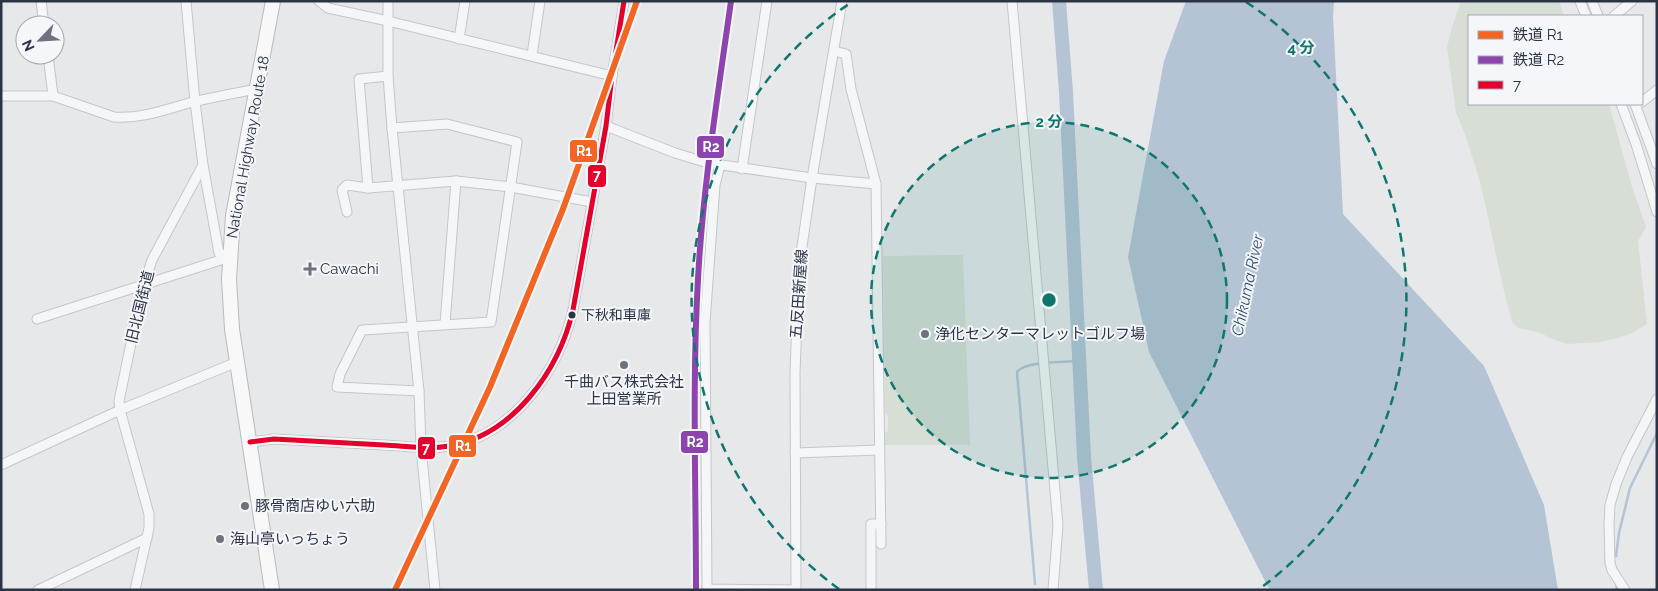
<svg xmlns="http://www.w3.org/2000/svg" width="1658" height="591" viewBox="0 0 1658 591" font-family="Raleway,'Noto Sans JP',sans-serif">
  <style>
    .green { fill: #d6ded6 }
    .water { fill: #b4c4d5 }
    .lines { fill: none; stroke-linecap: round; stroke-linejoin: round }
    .stream { stroke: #b4c4d5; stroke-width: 2.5 }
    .river { stroke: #b4c4d5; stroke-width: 14 }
    .minor-casing { stroke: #c4c6c8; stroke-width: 11 }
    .highway-casing { stroke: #b8bbbf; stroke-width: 16 }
    .minor { stroke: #f5f6f7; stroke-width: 9 }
    .highway { stroke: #f8f8f8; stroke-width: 14 }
    .bus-1-casing { stroke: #f4f6f9; stroke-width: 9 }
    .bus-1 { stroke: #e4002b; stroke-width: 5 }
    .rail-1-casing { stroke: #f4f6f9; stroke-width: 10 }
    .rail-2-casing { stroke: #f4f6f9; stroke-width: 10 }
    .rail-1 { stroke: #f26522; stroke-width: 6 }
    .rail-2 { stroke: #8e44ad; stroke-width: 6 }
    .ring { fill: none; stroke: #0f766e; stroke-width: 2.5; stroke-dasharray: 9 6 }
    .poi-dot { fill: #6c737f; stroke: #f4f6f9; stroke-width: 2 }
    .bus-dot { fill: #2b3445; stroke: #f4f6f9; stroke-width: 2 }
    .labels { text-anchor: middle; stroke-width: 4; stroke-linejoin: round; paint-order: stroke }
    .bus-label { font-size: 14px; fill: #2b3445; stroke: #f4f6f9; text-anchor: start }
    .street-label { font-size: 15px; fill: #2b3445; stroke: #f4f6f9 }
    .poi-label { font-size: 15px; fill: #2b3445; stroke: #f4f6f9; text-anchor: start }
    .water-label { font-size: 16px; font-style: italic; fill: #34527a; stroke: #f4f6f9 }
    .centre { fill: #0f766e; stroke: #f4f6f9; stroke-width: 2.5 }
    .ring-label { font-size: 15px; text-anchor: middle; font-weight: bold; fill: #0f766e; stroke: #f4f6f9; stroke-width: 4; stroke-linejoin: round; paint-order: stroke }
    .line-badge { stroke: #f4f6f9; stroke-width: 2 }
    .badge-label { font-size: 14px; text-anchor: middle; font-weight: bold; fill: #fff }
  </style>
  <rect width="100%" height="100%" fill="#e6e8ea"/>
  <!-- green -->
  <g class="green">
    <polygon points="1461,1 1559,1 1564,16 1469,16 1469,104 1609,104 1632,187 1646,227 1638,241 1647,324 1632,333 1618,338 1600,342 1568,344 1555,340 1538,332 1518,328 1512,322 1503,287 1481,185 1466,137 1456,112 1447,47 1452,27"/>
    <polygon points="963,255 970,445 883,445 884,434 888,431 888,416 885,413 883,256"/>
  </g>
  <!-- water -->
  <polygon class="water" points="1186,1 1334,1 1333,16 1343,214 1484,366 1544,505 1558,590 1270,590 1268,587 1149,352 1128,257 1164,61"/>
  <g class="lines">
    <!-- stream -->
    <g class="stream">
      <polyline points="1616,556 1619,533 1630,488 1657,433"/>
      <polyline points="1616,583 1617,590"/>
      <path d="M1035,584l-18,-212c8,-11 48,-10 62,-11"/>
    </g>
    <!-- river -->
    <polyline class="river" points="1059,1 1066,92 1084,457 1096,590"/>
    <defs>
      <g id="minor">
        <polyline points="41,1 44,25"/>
        <polyline points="186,1 195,102 203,165 219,253 230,257"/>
        <polyline points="319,1 328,8 388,21 612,76"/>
        <polyline points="388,1 388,76 392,128 419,391 421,448 435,590"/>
        <polyline points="1012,1 1058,525 1053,590"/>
        <polyline points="1580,1 1586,16"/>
        <polyline points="1592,1 1598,16"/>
        <polyline points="1614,16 1632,1"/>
        <polyline points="459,39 465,1"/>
        <polyline points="834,51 846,54 851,89 876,184 881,544"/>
        <polyline points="48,55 53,96"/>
        <polyline points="532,55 540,1"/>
        <polyline points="388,76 359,79 368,188 456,181 511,187 592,202"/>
        <path d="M1,96h52l61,21c28,2 53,-8 79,-15 21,-5 43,-9 64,-13"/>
        <polyline points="1642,102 1657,90"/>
        <polyline points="1621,104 1636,144 1657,212"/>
        <polyline points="1635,104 1657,164"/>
        <polyline points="606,126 675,153 708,163 812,178 876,184"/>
        <polyline points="392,128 447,124 517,142 491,322 362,330 340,374 337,387 419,391"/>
        <polyline points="720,165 715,185 705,322 707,589 796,590"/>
        <polyline points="742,169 767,1"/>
        <polyline points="347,212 342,190 347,185 368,188"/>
        <polyline points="37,319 230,257"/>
        <polyline points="445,324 456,181"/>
        <path d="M250,442l24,-3c36,2 73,4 110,6 22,1 44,5 65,1 65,-11 110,-76 124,-136l33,-184 6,-50 12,-75"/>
        <polyline points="795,453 879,450"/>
        <polyline points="1,465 120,410 237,362"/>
        <polyline points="38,590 147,538"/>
        <polyline points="135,590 149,528 149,514 120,410 119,401 141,295 152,260 203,165"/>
        <polyline points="796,590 795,373 799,267 812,178 842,1"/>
        <polyline points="871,590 871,524 881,524"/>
        <polyline points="1625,590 1612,570 1610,563 1609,525 1610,505 1616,484 1627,457 1657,399"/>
      </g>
      <polyline id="highway" points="272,590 232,329 229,279 233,216 273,1"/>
    </defs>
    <!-- minor casing -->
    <use href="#minor" class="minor-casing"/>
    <!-- highway casing -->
    <use href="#highway" class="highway-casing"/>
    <!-- minor -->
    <use href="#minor" class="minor"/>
    <!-- highway -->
    <use href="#highway" class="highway"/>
    <defs>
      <path id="bus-1" d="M250,442l24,-3c36,2 73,4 110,6 22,1 44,5 65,1 65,-11 110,-76 124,-136l33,-184 6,-50 12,-75"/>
    </defs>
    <!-- bus-1 casing -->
    <use href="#bus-1" class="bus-1-casing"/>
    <!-- bus-1 -->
    <use href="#bus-1" class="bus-1"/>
    <defs>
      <polyline id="rail-1" points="395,590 490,387 563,209 637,1"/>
      <path id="rail-2" d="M696,590c0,-104 -4,-207 2,-311 5,-93 20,-185 33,-278"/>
    </defs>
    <!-- rail-1 casing -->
    <use href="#rail-1" class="rail-1-casing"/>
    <!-- rail-2 casing -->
    <use href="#rail-2" class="rail-2-casing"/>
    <!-- rail-1 -->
    <use href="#rail-1" class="rail-1"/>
    <!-- rail-2 -->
    <use href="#rail-2" class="rail-2"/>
  </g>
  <!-- distance rings -->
  <circle cx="1049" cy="300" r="178" fill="#0f766e" fill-opacity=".12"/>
  <g class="ring">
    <circle cx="1049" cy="300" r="178"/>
    <path d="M839 589A357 357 0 0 1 852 2M1246 2A357 357 0 0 1 1259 589"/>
  </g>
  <!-- markers -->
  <g class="poi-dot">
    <path d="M307.5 261.5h5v5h5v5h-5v5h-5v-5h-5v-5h5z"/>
    <circle cx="925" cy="334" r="5"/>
    <circle cx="624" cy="365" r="5"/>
    <circle cx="245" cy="506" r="5"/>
    <circle cx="220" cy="539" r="5"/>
  </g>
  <circle class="bus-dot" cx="572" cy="315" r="4.5"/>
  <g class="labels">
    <!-- bus labels -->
    <g class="bus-label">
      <text x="581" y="320">下秋和車庫</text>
    </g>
    <!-- street labels -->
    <g class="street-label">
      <text transform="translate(248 147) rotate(-80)" y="5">National Highway Route 18</text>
      <text transform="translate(799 294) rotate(-86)" y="5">五反田新屋線</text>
      <text transform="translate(140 307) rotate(-76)" y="5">旧北国街道</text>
    </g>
    <!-- poi labels -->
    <g class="poi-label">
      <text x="320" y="274">Cawachi</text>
      <text x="935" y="339">浄化センターマレットゴルフ場</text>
      <text x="624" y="387" text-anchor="middle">千曲バス株式会社<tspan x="624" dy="17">上田営業所</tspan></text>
      <text x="255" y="511">豚骨商店ゆい六助</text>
      <text x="230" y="544">海山亭いっちょう</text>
    </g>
    <!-- water labels -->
    <g class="water-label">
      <text transform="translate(1247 285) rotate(-78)" y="6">Chikuma River</text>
    </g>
  </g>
  <circle cx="1049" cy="300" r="8" class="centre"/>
  <g class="ring-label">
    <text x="1301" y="53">4 分</text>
    <text x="1049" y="127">2 分</text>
  </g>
  <g class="line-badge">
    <rect x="696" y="135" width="29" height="24" rx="5" fill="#8e44ad"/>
    <rect x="569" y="139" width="29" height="24" rx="5" fill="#f26522"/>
    <rect x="587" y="164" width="20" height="24" rx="5" fill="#e4002b"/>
    <rect x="680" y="430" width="29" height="24" rx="5" fill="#8e44ad"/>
    <rect x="448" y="434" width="29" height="24" rx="5" fill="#f26522"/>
    <rect x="417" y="436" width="19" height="24" rx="5" fill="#e4002b"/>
  </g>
  <g class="badge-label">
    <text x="711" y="152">R2</text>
    <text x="584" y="156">R1</text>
    <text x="597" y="180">7</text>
    <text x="695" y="447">R2</text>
    <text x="463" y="451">R1</text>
    <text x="426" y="453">7</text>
  </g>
  <!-- border -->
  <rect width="1658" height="591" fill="none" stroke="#2b3445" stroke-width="5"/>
  <!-- legend -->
  <rect x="1468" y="15" width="175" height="90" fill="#f4f6f9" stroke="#a4a8b1"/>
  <rect x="1478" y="31" width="25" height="8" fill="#f26522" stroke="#a4a8b1"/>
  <text x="1513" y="40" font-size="15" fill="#2b3445">鉄道 R1</text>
  <rect x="1478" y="56" width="25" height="8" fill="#8e44ad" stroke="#a4a8b1"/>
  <text x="1513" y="65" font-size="15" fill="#2b3445">鉄道 R2</text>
  <rect x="1478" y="81" width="25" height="8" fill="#e4002b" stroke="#a4a8b1"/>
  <text x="1513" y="90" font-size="15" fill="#2b3445">7</text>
  <!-- north arrow -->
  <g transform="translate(40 40) rotate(245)"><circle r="24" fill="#f4f6f9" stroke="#a4a8b1"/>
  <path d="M0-4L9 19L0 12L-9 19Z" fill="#6c737f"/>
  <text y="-8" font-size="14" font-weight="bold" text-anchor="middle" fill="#2b3445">N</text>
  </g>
</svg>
